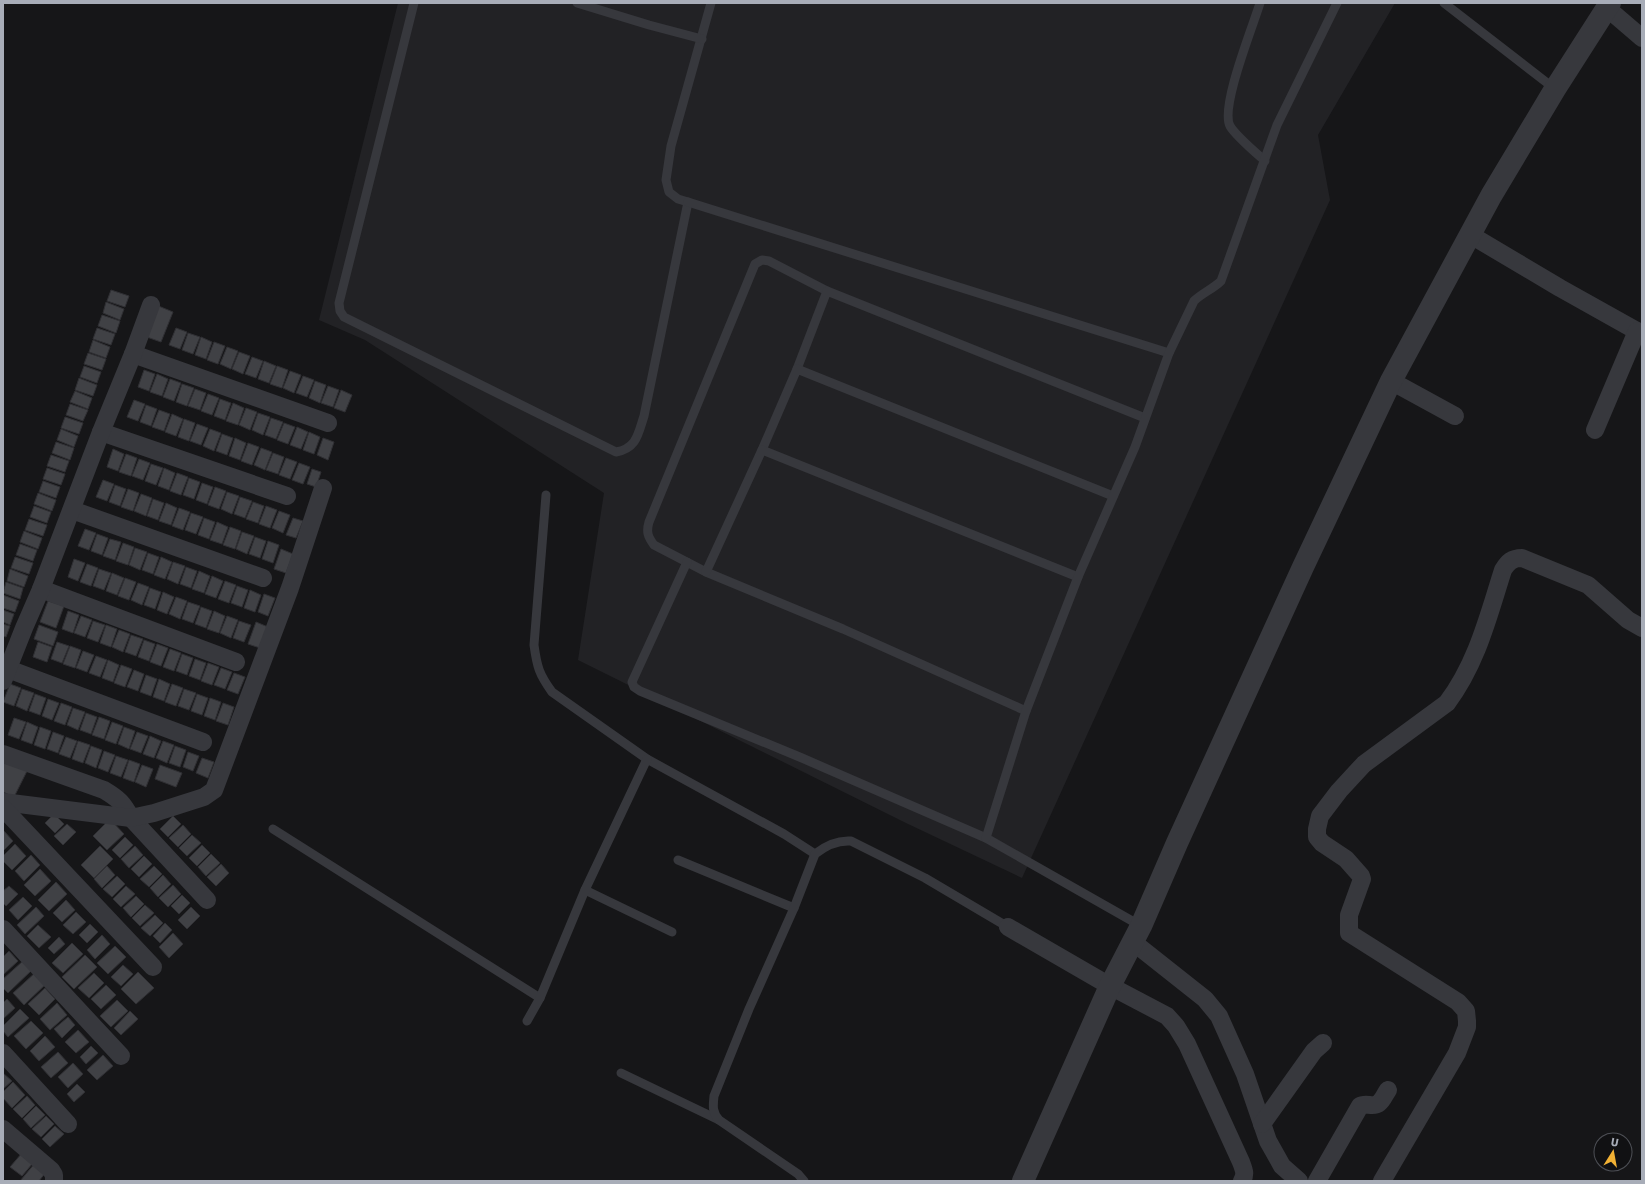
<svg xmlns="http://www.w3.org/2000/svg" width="1645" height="1184" viewBox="0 0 1645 1184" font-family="Jost,sans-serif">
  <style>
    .built { fill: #222225 }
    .building { fill: #404145; stroke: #303034 }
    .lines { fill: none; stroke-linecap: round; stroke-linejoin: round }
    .service { stroke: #37383d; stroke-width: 9 }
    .minor { stroke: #37383d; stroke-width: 18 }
    .tertiary { stroke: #37383d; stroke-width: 22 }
  </style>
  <rect width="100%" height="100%" fill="#161618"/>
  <!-- built -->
  <polygon class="built" points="398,3 1395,3 1318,135 1330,200 1022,878 906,823 578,660 604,493 365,340 319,320"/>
  <!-- building -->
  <g class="building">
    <polygon points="111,290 129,296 125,307 107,301"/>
    <polygon points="106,302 124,309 120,320 103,313"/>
    <polygon points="156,305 173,312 161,342 144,336"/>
    <polygon points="102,315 120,321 116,333 98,326"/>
    <polygon points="97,328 115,334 111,345 93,339"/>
    <polygon points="176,328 187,332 180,349 169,345"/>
    <polygon points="188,333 200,337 193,354 182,350"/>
    <polygon points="201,337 212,342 206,359 195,355"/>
    <polygon points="93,340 110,347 106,358 89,352"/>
    <polygon points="214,342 225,346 218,364 207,360"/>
    <polygon points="227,347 238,351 231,369 220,364"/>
    <polygon points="239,352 250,356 243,374 232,369"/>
    <polygon points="88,353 106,359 102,370 84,364"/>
    <polygon points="252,357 263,361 256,378 245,374"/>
    <polygon points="264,361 276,366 269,383 258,379"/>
    <polygon points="84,366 101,372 97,383 80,377"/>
    <polygon points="277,366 288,370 282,388 270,384"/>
    <polygon points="144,370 155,374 149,391 138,387"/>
    <polygon points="290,371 301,375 294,393 283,388"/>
    <polygon points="157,374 168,379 162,396 150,392"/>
    <polygon points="303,376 314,380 307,397 296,393"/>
    <polygon points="79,378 97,385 93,396 75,390"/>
    <polygon points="170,379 181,383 174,401 163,397"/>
    <polygon points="315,381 326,385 320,403 309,398"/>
    <polygon points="182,384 194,388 187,406 176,402"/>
    <polygon points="328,386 339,390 333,407 321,403"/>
    <polygon points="195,389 206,393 200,410 188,406"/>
    <polygon points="341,390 352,395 345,412 334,408"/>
    <polygon points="75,391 92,398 88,409 70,402"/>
    <polygon points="208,394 219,398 212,415 201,411"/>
    <polygon points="220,399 231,403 225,420 214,416"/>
    <polygon points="134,400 145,404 138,421 127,417"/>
    <polygon points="233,403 244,408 238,425 226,421"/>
    <polygon points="70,404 88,410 83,421 66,415"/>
    <polygon points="146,405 157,409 151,426 140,422"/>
    <polygon points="246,408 257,412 250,430 239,425"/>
    <polygon points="159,410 170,414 164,431 152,427"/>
    <polygon points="258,413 270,417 263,435 252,430"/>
    <polygon points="172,414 183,419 176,436 165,432"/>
    <polygon points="65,417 83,423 79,434 61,428"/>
    <polygon points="271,418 283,422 276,439 265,435"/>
    <polygon points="184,419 195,423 189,441 178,437"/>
    <polygon points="284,423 295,427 288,444 277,440"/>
    <polygon points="197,424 208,428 201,445 190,441"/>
    <polygon points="297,427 308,432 301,449 290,445"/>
    <polygon points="61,429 78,436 74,447 57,440"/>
    <polygon points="210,429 221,433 214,451 203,446"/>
    <polygon points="309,432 320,437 314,454 303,450"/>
    <polygon points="222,434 233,438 227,455 216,451"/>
    <polygon points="235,438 246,443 240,460 229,456"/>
    <polygon points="323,438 334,442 328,460 317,455"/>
    <polygon points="56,442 74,448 70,460 52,453"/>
    <polygon points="248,443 259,447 252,465 241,461"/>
    <polygon points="261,448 272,452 265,470 254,465"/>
    <polygon points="113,449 124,454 118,471 107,467"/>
    <polygon points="273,453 284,457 278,474 266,470"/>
    <polygon points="126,454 137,458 131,476 119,472"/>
    <polygon points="51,455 69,461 65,472 47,466"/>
    <polygon points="286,458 297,462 290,479 279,475"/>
    <polygon points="139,459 150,463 143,480 132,476"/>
    <polygon points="299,463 310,467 303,484 292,480"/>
    <polygon points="151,464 163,468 156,485 145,481"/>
    <polygon points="47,468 65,474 61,485 43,479"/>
    <polygon points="164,468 175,473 169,490 158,486"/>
    <polygon points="312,469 321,472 316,487 307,484"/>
    <polygon points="177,473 188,477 181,495 170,491"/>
    <polygon points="189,478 200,482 194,499 183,495"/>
    <polygon points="103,480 114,484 107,501 96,497"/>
    <polygon points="43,481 60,487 56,498 39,492"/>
    <polygon points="202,483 213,487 207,504 196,500"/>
    <polygon points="115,485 126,489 120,506 109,502"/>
    <polygon points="215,487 226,491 219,509 208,505"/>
    <polygon points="128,489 139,493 133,511 121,507"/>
    <polygon points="227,492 239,496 232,514 221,509"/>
    <polygon points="38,493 56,500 52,511 34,504"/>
    <polygon points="141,494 152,498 146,516 134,511"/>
    <polygon points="240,497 252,501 245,518 234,514"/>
    <polygon points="153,499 164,503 158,520 147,516"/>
    <polygon points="253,502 264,506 258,523 246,519"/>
    <polygon points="166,503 177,508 171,525 159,521"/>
    <polygon points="34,506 51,512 47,523 30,517"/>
    <polygon points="266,506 277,510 270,528 259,524"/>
    <polygon points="179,508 190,512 183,530 172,526"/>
    <polygon points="279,511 290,515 283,533 272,528"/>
    <polygon points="191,513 203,517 196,534 185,530"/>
    <polygon points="204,518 215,522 209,539 198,535"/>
    <polygon points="293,518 303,521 296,538 286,535"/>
    <polygon points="29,519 47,525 43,536 25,530"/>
    <polygon points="217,522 228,527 222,544 210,540"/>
    <polygon points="230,527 241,531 235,549 223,545"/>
    <polygon points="85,529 96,533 89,550 78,546"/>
    <polygon points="24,531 42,538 38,549 20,542"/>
    <polygon points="242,532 254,536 247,554 236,549"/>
    <polygon points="97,534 108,538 102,555 91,551"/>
    <polygon points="255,537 266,541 260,558 249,554"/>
    <polygon points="110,539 121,542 115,560 103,556"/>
    <polygon points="268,541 279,545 273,563 262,559"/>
    <polygon points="123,543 134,547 128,565 116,561"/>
    <polygon points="20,544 37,550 33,561 16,555"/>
    <polygon points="135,548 147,552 140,570 129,565"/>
    <polygon points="281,549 293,554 286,573 274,569"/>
    <polygon points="148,553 159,557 153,574 142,570"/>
    <polygon points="15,557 33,563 29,574 11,568"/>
    <polygon points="161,557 172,562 165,579 154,575"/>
    <polygon points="74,559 85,563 78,581 68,577"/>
    <polygon points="173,562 185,566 178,584 167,579"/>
    <polygon points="87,564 98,568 91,586 80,582"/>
    <polygon points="186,567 197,571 191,588 180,584"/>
    <polygon points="10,569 28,576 24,587 7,581"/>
    <polygon points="99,569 111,573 104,590 93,586"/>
    <polygon points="199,571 210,576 204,593 192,589"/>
    <polygon points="112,573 124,578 117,595 106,591"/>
    <polygon points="212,576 223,581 216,598 205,594"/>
    <polygon points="125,578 136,582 129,600 118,596"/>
    <polygon points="225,581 236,585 229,603 218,599"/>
    <polygon points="6,582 23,588 20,599 3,593"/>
    <polygon points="138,583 149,587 142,605 131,600"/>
    <polygon points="237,586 248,590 242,607 231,603"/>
    <polygon points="150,588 161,592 155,609 144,605"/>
    <polygon points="250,590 261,595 255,612 244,608"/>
    <polygon points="163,592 174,597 167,614 157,610"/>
    <polygon points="264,594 275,598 268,616 258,612"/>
    <polygon points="3,595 19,601 15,612 3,608"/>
    <polygon points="176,597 187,601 180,619 169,614"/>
    <polygon points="48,601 64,606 56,628 40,622"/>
    <polygon points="188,602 200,606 193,623 182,619"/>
    <polygon points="201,607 212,611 206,628 195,624"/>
    <polygon points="3,610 14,614 10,625 3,622"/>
    <polygon points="68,611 79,615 73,633 62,629"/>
    <polygon points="214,611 225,616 219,633 207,629"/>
    <polygon points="81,616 92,620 85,637 74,633"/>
    <polygon points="227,616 238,620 231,638 220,633"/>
    <polygon points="93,621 105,625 98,642 87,638"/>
    <polygon points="239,621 251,625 244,642 233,638"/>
    <polygon points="256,622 268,627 260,648 248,644"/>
    <polygon points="3,624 10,626 6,637 3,636"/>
    <polygon points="39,625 58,632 53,646 34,639"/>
    <polygon points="106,625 117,629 111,647 100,643"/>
    <polygon points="119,630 130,634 123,652 112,647"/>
    <polygon points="131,635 143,639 136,656 125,652"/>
    <polygon points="144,640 155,644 149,661 138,657"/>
    <polygon points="38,642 52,647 47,662 33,657"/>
    <polygon points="57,642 69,646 62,663 51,659"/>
    <polygon points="157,644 168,648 161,666 150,662"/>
    <polygon points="70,646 81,650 75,668 63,664"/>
    <polygon points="170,649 181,653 174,671 163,667"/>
    <polygon points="83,651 94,655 87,672 76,668"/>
    <polygon points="182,654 193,658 187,675 176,671"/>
    <polygon points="96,656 107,660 100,677 89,673"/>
    <polygon points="195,659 206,663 200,680 189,676"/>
    <polygon points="108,660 119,665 113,682 102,678"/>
    <polygon points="208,663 219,667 212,685 201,681"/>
    <polygon points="121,665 132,669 125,687 114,683"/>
    <polygon points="221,668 232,672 225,689 214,685"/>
    <polygon points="134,670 144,674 138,691 127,687"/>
    <polygon points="234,673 245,677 238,694 227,690"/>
    <polygon points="146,675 157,679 151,696 140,692"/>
    <polygon points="159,679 170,684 164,701 153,697"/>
    <polygon points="10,684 21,688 14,706 3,702"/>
    <polygon points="172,684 183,688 176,706 165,702"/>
    <polygon points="22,689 34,693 27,711 16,706"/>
    <polygon points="184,689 196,693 189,710 178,706"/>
    <polygon points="35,694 46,698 40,715 29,711"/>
    <polygon points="197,694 208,698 202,715 191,711"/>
    <polygon points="210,698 221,702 215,720 204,716"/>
    <polygon points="48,699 59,703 52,720 42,716"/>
    <polygon points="61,703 72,707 65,725 54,721"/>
    <polygon points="223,703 234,707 228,725 216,721"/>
    <polygon points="73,708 85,712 78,730 67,725"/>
    <polygon points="86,713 97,717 91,734 80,730"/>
    <polygon points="99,717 110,721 104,739 92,735"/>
    <polygon points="14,718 26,722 19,739 8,735"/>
    <polygon points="27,722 38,727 32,744 21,740"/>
    <polygon points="112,722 123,726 116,744 105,740"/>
    <polygon points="40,727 51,731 45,749 34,745"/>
    <polygon points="124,727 135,731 129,749 118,744"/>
    <polygon points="53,732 64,736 58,753 47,749"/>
    <polygon points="137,732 148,736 141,753 130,749"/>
    <polygon points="150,736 161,741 154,758 143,754"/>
    <polygon points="66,737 77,741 70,758 59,754"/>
    <polygon points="78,741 90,745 83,763 72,759"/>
    <polygon points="163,741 174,745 167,763 156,758"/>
    <polygon points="91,746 102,750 96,768 85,763"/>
    <polygon points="175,746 186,750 180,767 169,763"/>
    <polygon points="104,751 115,755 108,772 98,768"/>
    <polygon points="188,752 199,756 193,771 183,767"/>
    <polygon points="116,756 128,760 121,777 110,773"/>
    <polygon points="202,758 214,762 208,778 196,773"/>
    <polygon points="3,759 27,771 14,797 3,792"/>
    <polygon points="129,760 140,764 134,782 123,778"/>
    <polygon points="142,765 153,769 146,787 135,782"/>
    <polygon points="160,765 182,773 176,787 155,779"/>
    <polygon points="54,814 64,824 55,833 45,823"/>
    <polygon points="173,816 181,824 168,837 160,829"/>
    <polygon points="110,819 124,834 107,850 93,836"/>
    <polygon points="67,824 76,832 63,845 54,836"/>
    <polygon points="183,825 191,834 178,847 169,838"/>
    <polygon points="4,831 13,841 3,851 3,831"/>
    <polygon points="192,835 201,843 187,856 179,848"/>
    <polygon points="125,837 133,845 120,858 112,850"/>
    <polygon points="15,844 26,856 12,870 3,861 3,856"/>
    <polygon points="202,845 210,853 197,866 189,858"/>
    <polygon points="100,846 113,859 94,878 81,865"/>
    <polygon points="135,846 143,855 129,868 121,859"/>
    <polygon points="211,854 220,863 206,876 198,867"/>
    <polygon points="31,855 40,865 24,881 15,871"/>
    <polygon points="144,856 152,864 139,877 131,869"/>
    <polygon points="221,864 229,873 216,886 207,877"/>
    <polygon points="107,866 115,875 102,888 94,879"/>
    <polygon points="154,866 162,874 149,887 140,879"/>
    <polygon points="40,869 51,881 35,896 24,885"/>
    <polygon points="163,875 171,884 158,897 150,888"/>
    <polygon points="117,876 125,884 112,897 103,889"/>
    <polygon points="56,882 67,894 49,911 38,900"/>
    <polygon points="173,885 181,894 168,907 159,898"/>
    <polygon points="9,886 18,894 6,906 3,903 3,891"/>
    <polygon points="126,886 135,894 121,907 113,899"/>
    <polygon points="182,895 190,903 179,914 171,906"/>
    <polygon points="136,896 144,904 131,917 123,908"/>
    <polygon points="23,897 32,906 18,920 9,910"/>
    <polygon points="66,900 75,910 62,922 53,913"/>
    <polygon points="145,905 154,913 140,926 132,918"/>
    <polygon points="36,907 44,916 25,934 17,925"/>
    <polygon points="191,907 200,916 187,929 178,920"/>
    <polygon points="76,912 86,922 73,934 63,925"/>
    <polygon points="155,915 163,923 150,936 141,928"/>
    <polygon points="165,923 172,930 160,943 153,936"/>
    <polygon points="90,924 98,932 87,943 79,935"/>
    <polygon points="38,925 51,937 39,948 27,936"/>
    <polygon points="173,933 183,944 169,958 159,947"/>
    <polygon points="102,935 110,944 95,959 87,950"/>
    <polygon points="59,937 65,944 54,954 48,948"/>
    <polygon points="72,943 83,954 63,973 52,963"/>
    <polygon points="115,946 126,957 108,974 97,963"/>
    <polygon points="9,951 18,961 3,975 3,957"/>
    <polygon points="85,955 97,967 74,989 62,977"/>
    <polygon points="23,961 32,970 8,993 3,988 3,979"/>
    <polygon points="123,965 133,974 121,986 111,977"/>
    <polygon points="36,972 47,983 24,1005 13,993"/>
    <polygon points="138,972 154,988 136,1004 121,989"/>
    <polygon points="94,973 104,983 89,998 78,988"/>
    <polygon points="106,985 116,995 101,1009 91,999"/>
    <polygon points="45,988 55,999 39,1015 28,1004"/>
    <polygon points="7,999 15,1008 3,1019 3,1003"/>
    <polygon points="117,1000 128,1011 111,1027 100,1016"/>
    <polygon points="57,1003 67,1015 50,1030 40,1019"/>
    <polygon points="20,1009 29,1018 8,1037 3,1031 3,1026"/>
    <polygon points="130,1011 138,1019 121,1035 114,1028"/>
    <polygon points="68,1017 75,1025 62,1038 54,1029"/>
    <polygon points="31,1021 43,1033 26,1049 14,1036"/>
    <polygon points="78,1030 89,1042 76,1053 65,1042"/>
    <polygon points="45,1036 55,1047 39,1061 30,1051"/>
    <polygon points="91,1046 98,1053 86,1064 80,1057"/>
    <polygon points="58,1052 68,1063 51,1078 41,1067"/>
    <polygon points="103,1055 113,1066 97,1080 87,1070"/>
    <polygon points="73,1063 83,1074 68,1088 58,1077"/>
    <polygon points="3,1073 12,1081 3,1089"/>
    <polygon points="13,1082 25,1095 12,1108 3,1098 3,1092"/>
    <polygon points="77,1084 85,1092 74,1102 67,1094"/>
    <polygon points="27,1096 35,1105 22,1118 13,1109"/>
    <polygon points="36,1106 45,1115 31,1128 23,1119"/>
    <polygon points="46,1116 54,1124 41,1137 32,1129"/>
    <polygon points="55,1126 64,1134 50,1147 42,1139"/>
    <polygon points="22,1153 33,1163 22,1176 10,1167"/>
    <polygon points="35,1163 46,1172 39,1181 20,1181"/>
  </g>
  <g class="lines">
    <!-- service -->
    <g class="service">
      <path d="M414,3l-75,300 1,8 4,6 272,135c21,-4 22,-18 28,-36l44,-214 -10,-3 -9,-7 -3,-12 5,-34 40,-143"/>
      <polyline points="577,3 649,25 702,39"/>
      <path d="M1260,3c-7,23 -40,104 -30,123 5,9 26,27 35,35"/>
      <polyline points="1444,3 1555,89"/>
      <polyline points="688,202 1169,353"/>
      <path d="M827,291l-58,-30 -7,-1 -7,4 -106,258c-3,10 -1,15 5,23l52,27 137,57 183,82"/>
      <polyline points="797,369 827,291 1145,418"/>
      <polyline points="762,450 797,369 1113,496"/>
      <path d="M546,495l-12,150c3,22 5,29 18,47l95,67 137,75 31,20"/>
      <polyline points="687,562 632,682 634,687 640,691 802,758 986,838 1141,926"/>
      <polyline points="706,572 762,450 1078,577"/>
      <polyline points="273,829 540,998"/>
      <path d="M986,838l40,-127 52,-134 57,-130 34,-94 25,-52c8,-8 19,-12 27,-20l56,-156 60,-122"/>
      <polyline points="678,860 794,908"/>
      <polyline points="585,890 672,932"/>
      <polyline points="527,1021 540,998 585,890 647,759"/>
      <polyline points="621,1073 719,1120"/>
      <path d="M804,1181l-6,-7 -79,-54c-7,-8 -6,-14 -5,-24l35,-87 45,-101 21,-54c10,-8 22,-14 36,-13l74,37 83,49"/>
    </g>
    <!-- minor -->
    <g class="minor">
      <polyline points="1607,8 1642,38"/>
      <polyline points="1469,234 1560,288 1642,334"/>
      <polyline points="133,354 328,423"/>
      <polyline points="1391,381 1455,416"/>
      <polyline points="1595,430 1637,331"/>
      <polyline points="101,432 287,496"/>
      <polyline points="72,510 263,578"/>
      <polyline points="41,589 236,662"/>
      <polyline points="8,669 203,742"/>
      <polyline points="3,681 24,628 41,589 101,432 133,354 151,305"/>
      <path d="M3,754l101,36c15,9 19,13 27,28l76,82"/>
      <polyline points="3,802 131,818 154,813 204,797 214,790 290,588 323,488"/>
      <polyline points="3,808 153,967"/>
      <path d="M1008,927l102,59 57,30 9,10 11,18 54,118c3,8 5,12 1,19"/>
      <polyline points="3,929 121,1056"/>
      <polyline points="1133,942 1205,999 1219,1016 1245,1074 1268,1141 1282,1166 1299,1181"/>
      <polyline points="3,1053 68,1124"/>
      <polyline points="1262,1124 1314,1051 1323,1043"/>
      <polyline points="3,1129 51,1170 54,1175 54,1181"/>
      <path d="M1317,1181l43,-75c6,-4 13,2 19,-3 4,-3 6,-9 9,-13"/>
      <path d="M1382,1181l75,-128 10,-26v-6l-1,-10 -8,-9 -109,-69v-18l13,-36 -1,-3 -15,-17 -24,-16 -5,-6v-8l3,-13 19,-25 25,-27 83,-61c30,-40 41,-86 56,-133 5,-8 9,-12 19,-12l66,27 40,35 14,8"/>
    </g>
    <!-- tertiary -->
    <polyline class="tertiary" points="1023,1181 1110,986 1141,926 1177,843 1303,567 1391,381 1491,196 1555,89 1610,3"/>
  </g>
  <!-- border -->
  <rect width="1645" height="1184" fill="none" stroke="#a8adb8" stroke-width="8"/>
  <!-- north arrow -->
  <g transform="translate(1613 1152) rotate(11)"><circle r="19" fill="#111113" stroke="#4d4f55"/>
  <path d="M0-3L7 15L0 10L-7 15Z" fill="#f2b134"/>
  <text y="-6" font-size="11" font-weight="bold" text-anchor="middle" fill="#a8adb8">U</text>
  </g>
</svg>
